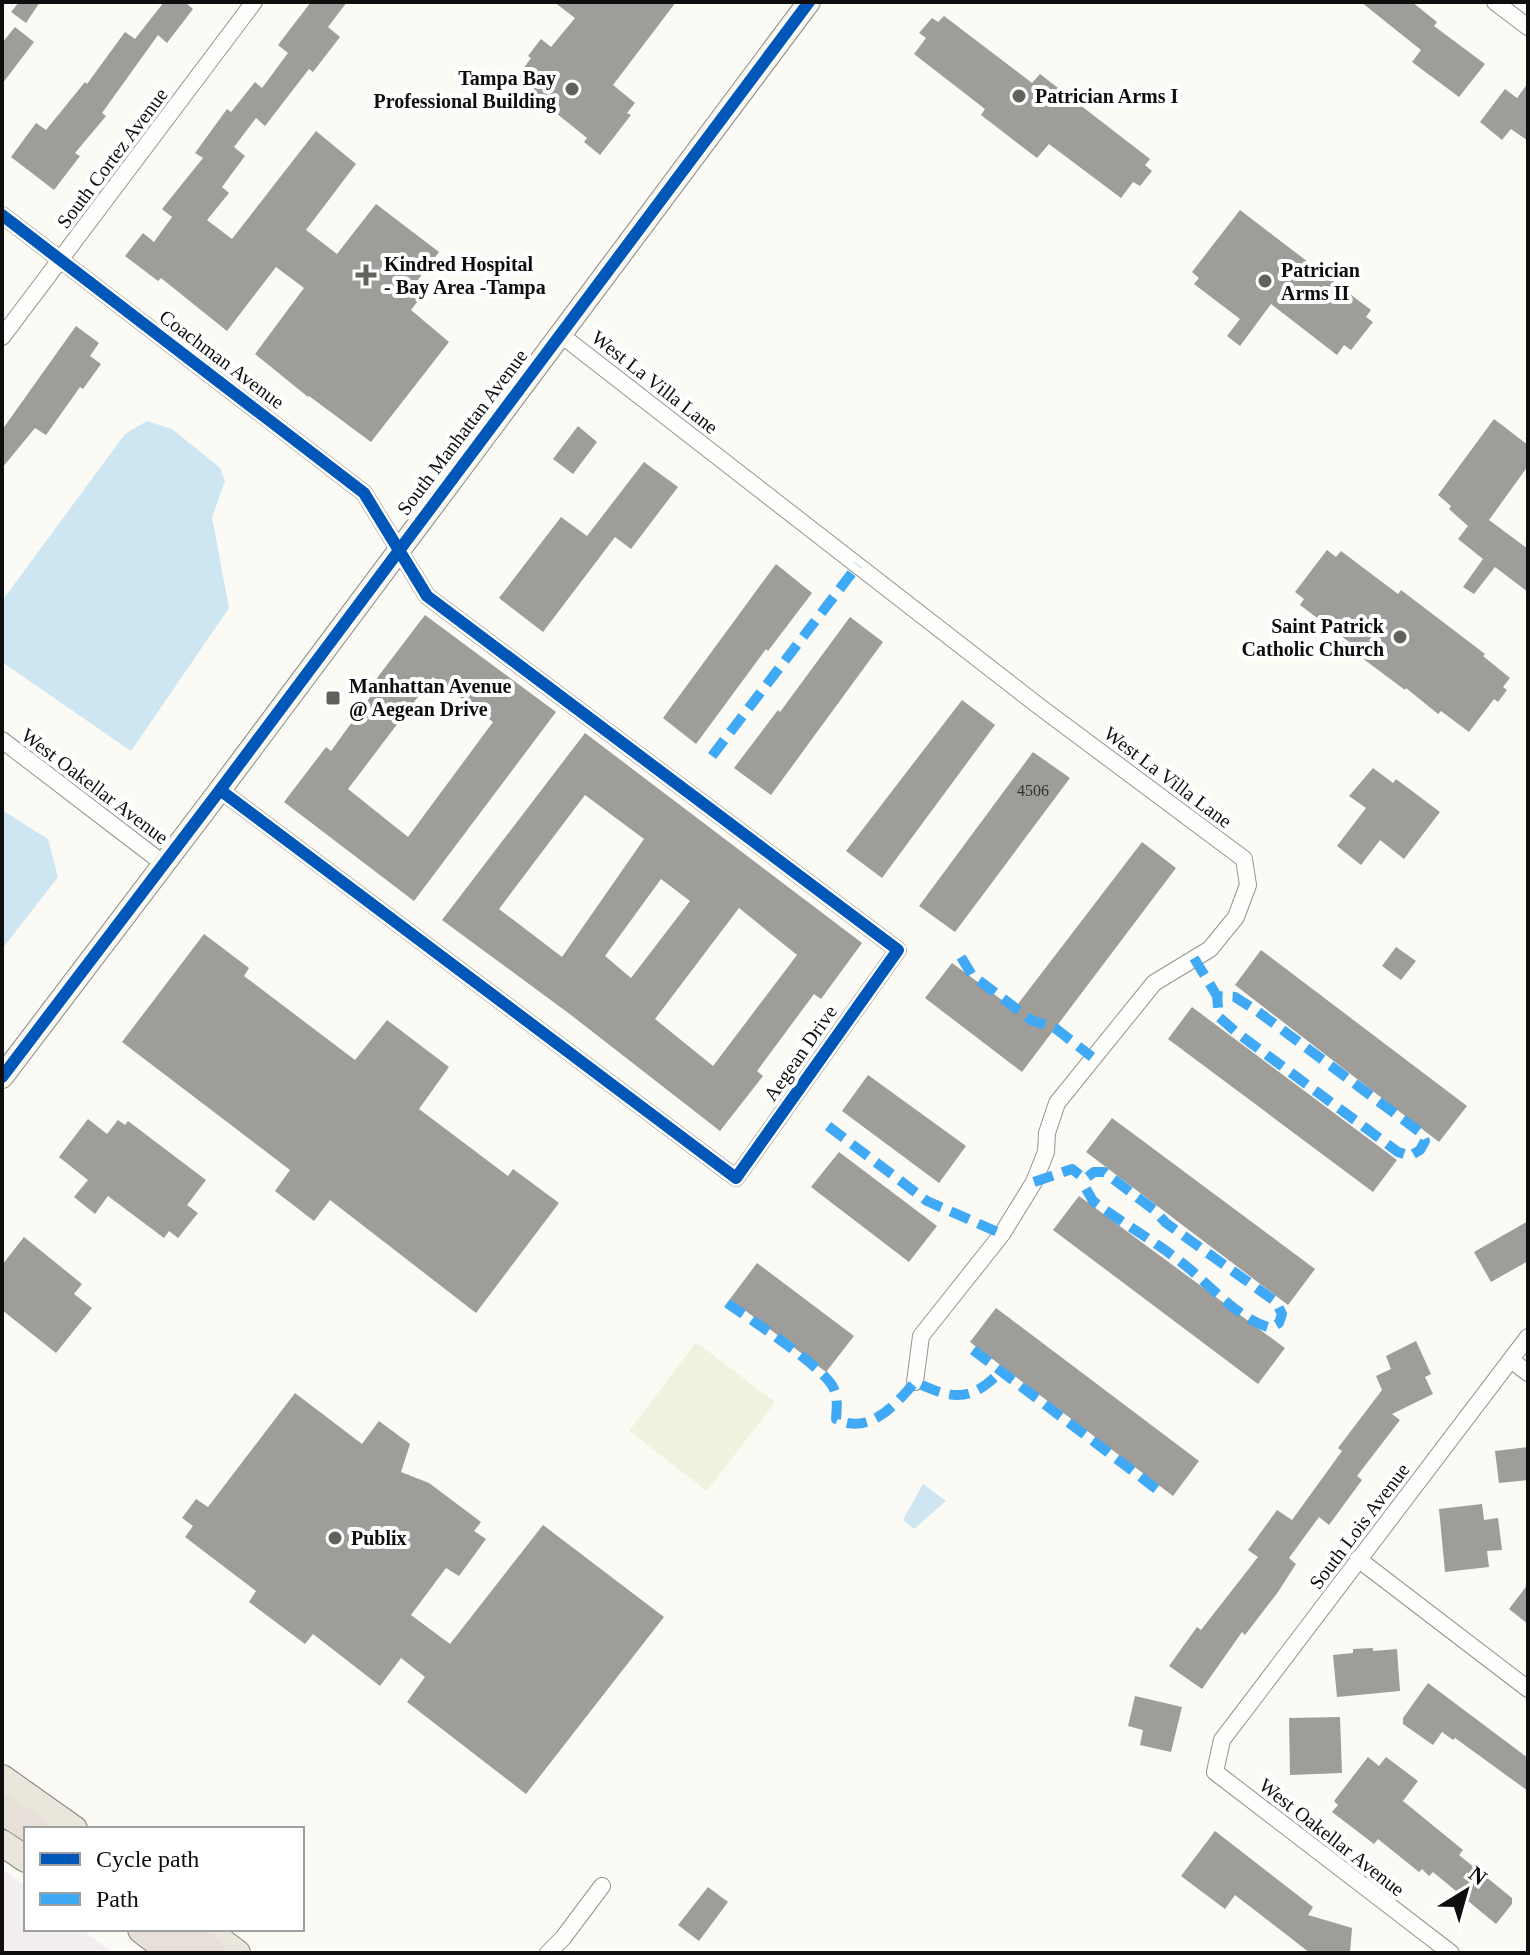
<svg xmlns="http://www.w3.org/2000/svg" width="1530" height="1955" viewBox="0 0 1530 1955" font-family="'Times New Roman',serif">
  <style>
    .industrial { fill: #f2eef0 }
    .pitch { fill: #eef3df }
    .water { fill: #cee5f2 }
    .building { fill: #9f9d99; fill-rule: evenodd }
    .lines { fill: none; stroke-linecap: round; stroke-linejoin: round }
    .street-casing { stroke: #959492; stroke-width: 18 }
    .secondary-casing { stroke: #8b8b88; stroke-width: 24 }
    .primary-casing { stroke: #82827f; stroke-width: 28 }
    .highway-casing { stroke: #82827f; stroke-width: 32 }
    .street { stroke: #fefefd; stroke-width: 16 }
    .secondary { stroke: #f4f3eb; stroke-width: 22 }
    .primary { stroke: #eae6db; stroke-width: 26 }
    .highway { stroke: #e7e0d8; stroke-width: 30 }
    .quiet { stroke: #3fa9f5; stroke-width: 10; stroke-dasharray: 20 10; stroke-linecap: butt }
    .cycleway-casing { stroke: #fff; stroke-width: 17 }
    .cycleway { stroke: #0057b8; stroke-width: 12 }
    .poi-dot { fill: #61615e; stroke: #fff; stroke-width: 3 }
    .labels { text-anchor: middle; stroke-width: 8; stroke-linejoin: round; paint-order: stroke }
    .number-label { font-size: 16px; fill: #323231 }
    .poi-label { font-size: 20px; font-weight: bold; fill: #0e0e0e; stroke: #fff; text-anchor: start }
    .street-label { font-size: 20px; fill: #0e0e0e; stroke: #fff }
  </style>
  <rect width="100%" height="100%" fill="#fbfaf4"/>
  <!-- industrial -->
  <polygon class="industrial" points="2,1869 26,1887 26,1929 81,1929 113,1953 2,1953"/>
  <!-- pitch -->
  <polygon class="pitch" points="696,1342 775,1402 707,1491 629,1431"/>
  <!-- water -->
  <g class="water">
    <polygon points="147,421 172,429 220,468 225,481 212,517 229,608 131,751 2,662 2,601 125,434"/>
    <polygon points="2,810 48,839 58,877 2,949"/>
    <polygon points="923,1484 946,1501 914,1529 903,1520"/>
  </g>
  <!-- building -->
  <g class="building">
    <polygon points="19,2 40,2 26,23 11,12"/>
    <polygon points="164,2 185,2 193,9 167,43 158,35 102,113 106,116 75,153 80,156 54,190 11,157 36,123 46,130 85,82 87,84 125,32 135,39"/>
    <polygon points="311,2 347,2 328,27 340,37 313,72 309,69 265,126 256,118 234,147 245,156 222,187 229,193 207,220 232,239 316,131 356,164 306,230 337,254 376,204 439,252 414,285 424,293 411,310 449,342 371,442 309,396 308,397 255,354 304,288 276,267 227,331 161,278 158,281 125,256 143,233 154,242 172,217 162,209 203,158 195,153 227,109 231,112 255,82 262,88 288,53 278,45"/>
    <polygon points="554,2 676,2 613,85 635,103 627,113 631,115 600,155 584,142 587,138 515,80 531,58 528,56 541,39 551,47 575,18"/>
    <polygon points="1361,2 1412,2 1437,22 1434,26 1485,64 1459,97 1412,62 1421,50"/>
    <polygon points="944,16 1032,83 1040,74 1150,159 1145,165 1152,171 1140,186 1133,182 1121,198 1049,144 1037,158 981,115 985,109 914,54 926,38 919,33 932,18 938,22"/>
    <polygon points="15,27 34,42 2,84 2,43"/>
    <polygon points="1528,83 1528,141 1511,129 1502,140 1480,122 1505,89 1517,98"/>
    <polygon points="1240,210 1371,310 1366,317 1373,322 1351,350 1344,345 1337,355 1271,304 1240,346 1227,336 1240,319 1194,284 1199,278 1192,272"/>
    <polygon points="76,326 99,343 90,356 101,364 83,389 80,387 46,435 35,428 2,468 2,430"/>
    <polygon points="1494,419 1528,445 1528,466 1489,520 1528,549 1528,592 1495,567 1474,594 1463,587 1483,559 1458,539 1468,526 1449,509 1451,506 1438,495"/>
    <polygon points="578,426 597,442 573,474 553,459"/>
    <polygon points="644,462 678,487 631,549 615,537 543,632 499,598 561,517 587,536"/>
    <polygon points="1327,550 1336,557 1341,551 1398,594 1401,590 1485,654 1483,656 1510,678 1503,687 1507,690 1498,702 1494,699 1469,732 1441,711 1438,714 1406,688 1405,690 1354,652 1357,648 1300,605 1304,599 1295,592"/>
    <polygon points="776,564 812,593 768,651 766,649 696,744 663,718"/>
    <path d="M425,615l131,97 -142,189 -130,-99 42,-55 5,4 50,-69 -4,-4zM433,677l60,45 -85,115 -60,-48z"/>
    <polygon points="850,617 883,642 771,795 734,768 778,710 780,712"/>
    <polygon points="962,700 995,725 882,878 846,851"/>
    <path d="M585,733l277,210 -41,56 -7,-5 -57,77 6,5 -43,55 -149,-116 -129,-95zM585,795l59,44 -82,118 -63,-48zM661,879l29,22 -59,77 -26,-22zM739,908l58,47 -84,111 -58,-47z"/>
    <polygon points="1033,752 1070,778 955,932 919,906"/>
    <polygon points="1373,768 1393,783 1396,779 1440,812 1404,859 1380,840 1361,865 1337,846 1366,808 1349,796"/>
    <polygon points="1142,842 1176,868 1022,1072 925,998 952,963 1014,1009"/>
    <polygon points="204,934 249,968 244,976 355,1060 387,1020 449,1067 419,1109 508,1176 513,1169 559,1203 476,1313 330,1200 314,1221 275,1191 290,1170 122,1042"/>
    <polygon points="1396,947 1416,961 1401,980 1382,966"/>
    <polygon points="1261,950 1467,1106 1439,1142 1235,985"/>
    <polygon points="1192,1007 1397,1160 1373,1192 1168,1039"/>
    <polygon points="868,1075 966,1146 939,1183 842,1111"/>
    <polygon points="1112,1118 1315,1269 1288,1305 1086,1152"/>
    <polygon points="88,1119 107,1134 118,1120 125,1125 128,1121 206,1180 187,1205 198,1213 178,1238 169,1231 164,1238 108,1196 95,1214 74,1197 88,1180 59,1157"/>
    <polygon points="839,1152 937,1226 909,1262 811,1187"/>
    <polygon points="1079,1196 1285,1348 1258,1384 1053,1230"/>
    <polygon points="1528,1221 1528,1261 1491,1282 1474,1252"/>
    <polygon points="24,1237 82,1284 74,1294 92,1308 56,1353 2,1310 2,1265"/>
    <polygon points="757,1263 854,1336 826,1372 730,1299"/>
    <polygon points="996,1308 1199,1461 1173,1496 970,1342"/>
    <polygon points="1416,1341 1431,1374 1425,1377 1433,1394 1392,1414 1400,1420 1357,1476 1362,1480 1329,1525 1319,1517 1289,1558 1296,1564 1278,1592 1245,1635 1242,1632 1202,1689 1169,1666 1197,1627 1201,1630 1258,1557 1248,1550 1277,1510 1292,1520 1342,1451 1338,1448 1382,1390 1376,1376 1391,1369 1386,1356"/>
    <polygon points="295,1393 362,1444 379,1421 410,1444 401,1472 429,1483 481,1522 474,1531 486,1539 459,1576 446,1568 411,1615 450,1644 543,1525 664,1617 526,1794 407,1702 425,1677 401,1658 380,1686 313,1634 305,1644 249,1602 256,1591 185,1537 193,1526 182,1518 196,1499 208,1507"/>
    <polygon points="1528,1447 1528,1480 1499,1483 1495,1451"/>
    <polygon points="1482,1504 1484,1520 1498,1518 1502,1550 1487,1551 1489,1567 1445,1572 1439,1509"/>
    <polygon points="1528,1584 1528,1624 1509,1609"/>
    <polygon points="1373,1648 1373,1651 1397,1649 1400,1691 1337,1697 1333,1655 1353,1653 1353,1649"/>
    <polygon points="1428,1683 1528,1758 1528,1791 1455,1738 1453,1740 1442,1732 1433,1745 1403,1724 1403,1718"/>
    <polygon points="1135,1696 1182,1707 1171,1752 1140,1745 1143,1730 1128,1726"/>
    <polygon points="1340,1717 1342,1773 1290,1775 1289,1718"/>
    <polygon points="1368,1757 1379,1766 1386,1757 1418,1781 1403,1801 1463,1850 1459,1855 1512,1898 1512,1904 1496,1924 1433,1872 1429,1876 1422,1869 1419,1872 1378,1839 1374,1844 1332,1812 1338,1805 1334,1801"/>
    <polygon points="1215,1831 1313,1907 1308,1915 1352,1928 1350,1953 1310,1953 1235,1895 1225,1909 1181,1876"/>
    <polygon points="708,1887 728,1902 699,1941 678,1925"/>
  </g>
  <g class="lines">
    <defs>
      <g id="street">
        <polyline points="1495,2 1528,27"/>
        <polyline points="2,215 364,493 427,596 898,950 736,1178 220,790"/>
        <polyline points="561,335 1040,707 1244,859 1248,885 1236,917 1210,949 1154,983 1057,1103 1047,1133 1046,1152 1034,1182 1002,1234 921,1336 915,1382"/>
        <polyline points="2,337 254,2"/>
        <polyline points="2,740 164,864"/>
        <polyline points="1511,1360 1528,1373"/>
        <polyline points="1358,1559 1528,1689"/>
        <polyline points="548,1953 563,1938 602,1886"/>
        <polyline points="1451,1953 1215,1772 1222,1740 1528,1337"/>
      </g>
      <polyline id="secondary" points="2,1077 220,790 809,2"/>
      <g id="primary">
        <polyline points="2,1778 74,1829"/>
        <polyline points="2,1843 26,1859"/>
        <polyline points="205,1929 237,1953"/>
      </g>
      <g id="highway">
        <polyline points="2,1809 33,1829"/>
        <polyline points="143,1929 175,1953"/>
        <polyline points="178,1929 210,1953"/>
      </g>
    </defs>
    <!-- street casing -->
    <use href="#street" class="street-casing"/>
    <!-- secondary casing -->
    <use href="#secondary" class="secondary-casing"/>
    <!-- primary casing -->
    <use href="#primary" class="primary-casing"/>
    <!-- highway casing -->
    <use href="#highway" class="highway-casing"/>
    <!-- street -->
    <use href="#street" class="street"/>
    <!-- secondary -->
    <use href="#secondary" class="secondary"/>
    <!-- primary -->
    <use href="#primary" class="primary"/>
    <!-- highway -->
    <use href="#highway" class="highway"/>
    <!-- quiet -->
    <g class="quiet">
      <polyline points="712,756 858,565"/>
      <polyline points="961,957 972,975 1031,1020 1055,1028 1092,1057"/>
      <polyline points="1194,958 1217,996 1235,997 1257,1011 1421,1133 1425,1141 1420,1150 1410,1156 1398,1152 1236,1032 1219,1017 1217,996"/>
      <polyline points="828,1126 927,1201 1002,1234"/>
      <path d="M1034,1182l38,-13 13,10 9,-7h10l50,38 12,13 110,79 6,12 -3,9 -8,5c-33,-9 -59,-41 -85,-62 -29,-24 -63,-42 -93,-65l-8,-14v-8"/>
      <path d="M727,1303c24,17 94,62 106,84 5,10 4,21 3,32 34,17 60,-15 79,-37 37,17 55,21 85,-10"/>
      <polyline points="973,1350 1163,1494"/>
    </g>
    <defs>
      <g id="cycleway">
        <polyline points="2,215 364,493 427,596 898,950 736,1178 220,790"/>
        <polyline points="2,1077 220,790 809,2"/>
      </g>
    </defs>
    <!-- cycleway casing -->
    <use href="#cycleway" class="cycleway-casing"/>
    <!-- cycleway -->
    <use href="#cycleway" class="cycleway"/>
  </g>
  <!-- markers -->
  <g class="poi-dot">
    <circle cx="572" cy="89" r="8"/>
    <circle cx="1019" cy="96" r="8"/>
    <path d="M362 263h8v8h8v8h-8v8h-8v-8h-8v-8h8z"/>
    <circle cx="1265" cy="281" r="8"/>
    <circle cx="1400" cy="637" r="8"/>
    <rect x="325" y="690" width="16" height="16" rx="4"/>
    <circle cx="335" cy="1538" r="8"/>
  </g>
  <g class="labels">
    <!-- number labels -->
    <g class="number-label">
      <text x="1033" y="796">4506</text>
    </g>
    <!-- poi labels -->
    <g class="poi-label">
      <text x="556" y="85" text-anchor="end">Tampa Bay<tspan x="556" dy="23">Professional Building</tspan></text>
      <text x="1035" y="103">Patrician Arms I</text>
      <text x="384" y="271">Kindred Hospital<tspan x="384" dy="23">- Bay Area -Tampa</tspan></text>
      <text x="1281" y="277">Patrician<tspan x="1281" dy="23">Arms II</tspan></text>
      <text x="1384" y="633" text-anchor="end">Saint Patrick<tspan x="1384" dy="23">Catholic Church</tspan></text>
      <text x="349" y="693">Manhattan Avenue<tspan x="349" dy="23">@ Aegean Drive</tspan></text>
      <text x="351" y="1545">Publix</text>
    </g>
    <!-- street labels -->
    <g class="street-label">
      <text transform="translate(112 158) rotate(-53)" y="7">South Cortez Avenue</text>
      <text transform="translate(222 359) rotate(37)" y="7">Coachman Avenue</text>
      <text transform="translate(655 382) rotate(38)" y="7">West La Villa Lane</text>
      <text transform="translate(462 432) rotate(-53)" y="7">South Manhattan Avenue</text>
      <text transform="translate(1168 777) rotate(37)" y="7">West La Villa Lane</text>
      <text transform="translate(95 786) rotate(37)" y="7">West Oakellar Avenue</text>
      <text transform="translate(800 1053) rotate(-55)" y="7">Aegean Drive</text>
      <text transform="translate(1359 1526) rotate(-53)" y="7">South Lois Avenue</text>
      <text transform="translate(1332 1837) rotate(38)" y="7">West Oakellar Avenue</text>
    </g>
  </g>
  <!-- border -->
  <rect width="1530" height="1955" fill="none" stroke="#0e0e0e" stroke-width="8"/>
  <!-- legend -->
  <rect x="24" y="1827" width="280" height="104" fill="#ffffff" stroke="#9f9f9f" stroke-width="2"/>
  <rect x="40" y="1853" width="40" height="12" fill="#0057b8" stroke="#9f9f9f" stroke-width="2"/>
  <text x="96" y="1867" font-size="24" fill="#0e0e0e">Cycle path</text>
  <rect x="40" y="1893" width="40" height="12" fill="#3fa9f5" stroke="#9f9f9f" stroke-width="2"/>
  <text x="96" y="1907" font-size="24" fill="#0e0e0e">Path</text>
  <!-- north arrow -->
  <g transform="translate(1466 1891) rotate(37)" stroke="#ffffff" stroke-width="6" paint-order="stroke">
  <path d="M0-6L14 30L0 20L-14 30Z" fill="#0e0e0e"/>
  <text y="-12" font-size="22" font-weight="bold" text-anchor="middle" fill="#0e0e0e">N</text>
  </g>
</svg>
